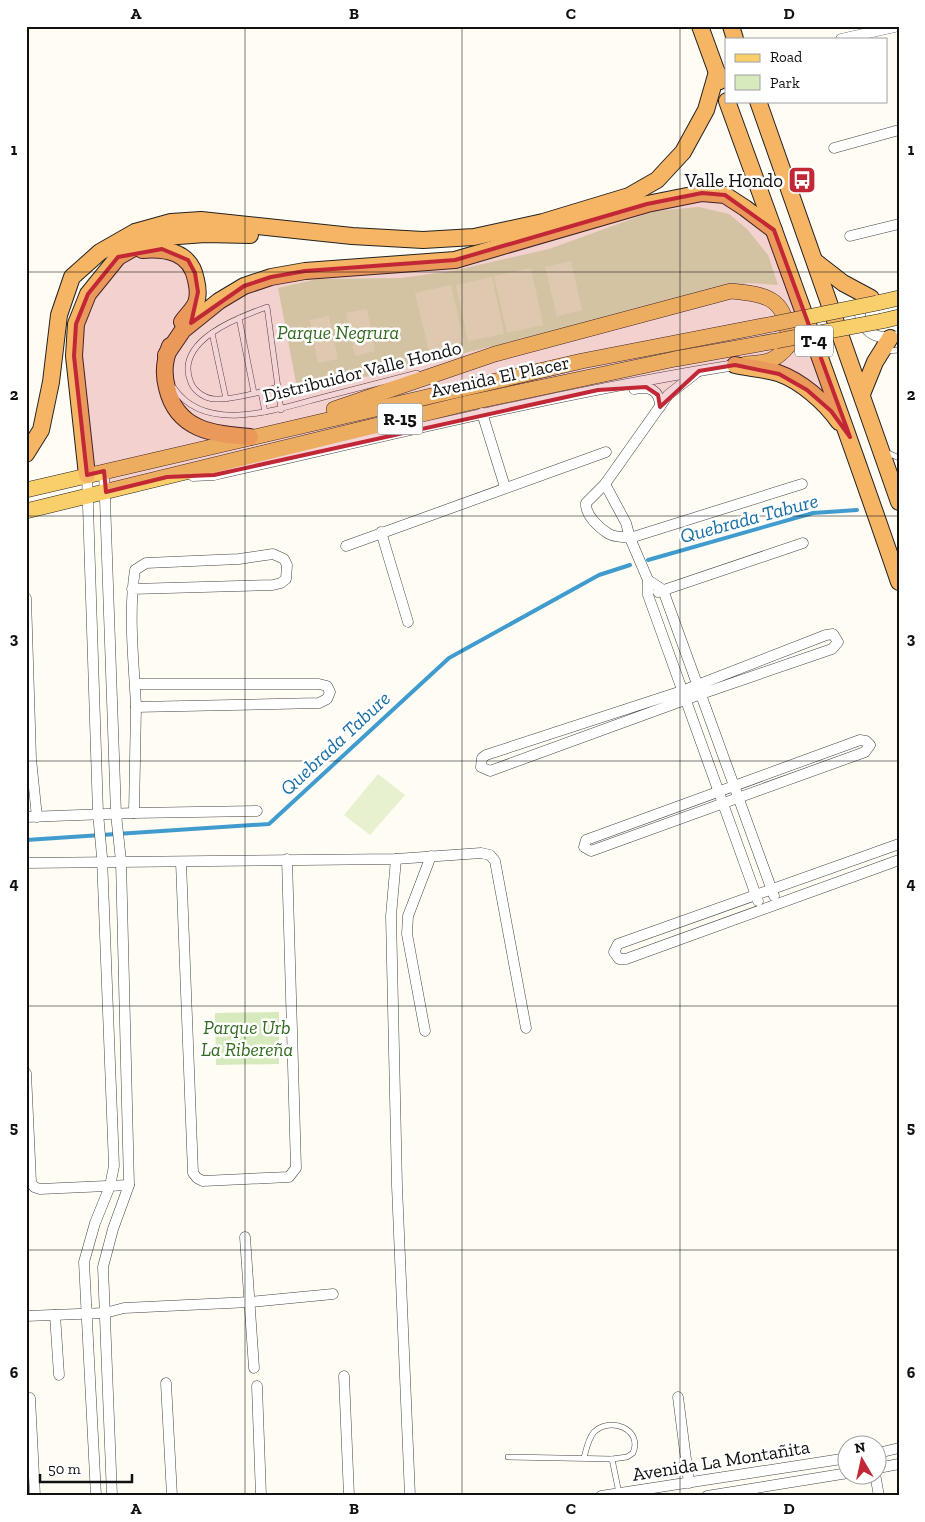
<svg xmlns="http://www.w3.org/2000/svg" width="925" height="1522" viewBox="0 0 925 1522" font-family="'Zilla Slab',serif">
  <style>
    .green { fill: #d7eabd }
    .pitch { fill: #e7f1cf }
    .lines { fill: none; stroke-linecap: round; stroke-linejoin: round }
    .stream { stroke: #409cce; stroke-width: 4 }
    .service-casing { stroke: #444; stroke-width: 6 }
    .minor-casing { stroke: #444; stroke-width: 11 }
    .primary-casing { stroke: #222; stroke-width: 16 }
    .trunk-casing { stroke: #222; stroke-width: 18 }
    .service { stroke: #fff; stroke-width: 5 }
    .minor { stroke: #fff; stroke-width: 10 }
    .primary { stroke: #f8cf6b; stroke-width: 15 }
    .trunk { stroke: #f6b564; stroke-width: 16 }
    .primary-bridge-casing { stroke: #222; stroke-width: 16; stroke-linecap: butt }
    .primary-bridge { stroke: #f8cf6b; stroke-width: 15 }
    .marked { fill: #c22736; fill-opacity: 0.2; stroke: #c22736; stroke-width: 4; stroke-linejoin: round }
    .grid { fill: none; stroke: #111; stroke-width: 1; stroke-opacity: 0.55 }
    .labels { text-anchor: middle; stroke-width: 5; stroke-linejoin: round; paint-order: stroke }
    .shield { fill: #fff; stroke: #585858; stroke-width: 1 }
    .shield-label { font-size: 18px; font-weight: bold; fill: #111 }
    .poi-label { font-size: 19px; fill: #111; stroke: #fff; text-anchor: end }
    .park-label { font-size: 19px; font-style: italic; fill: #326a1f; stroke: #fff }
    .street-label { font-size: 19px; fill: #111; stroke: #fff }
    .water-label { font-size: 20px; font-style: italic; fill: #186ea4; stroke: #fff }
    .neatline { fill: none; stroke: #111; stroke-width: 2 }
    .grid-label { font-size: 16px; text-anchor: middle; font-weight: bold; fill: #111 }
  </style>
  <rect width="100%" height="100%" fill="#fffcf4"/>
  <!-- green -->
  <g class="green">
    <polygon points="699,207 729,214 747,229 768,255 778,285 748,283 710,291 506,343 298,393 278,288 318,279 401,278 452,271 549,249 654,211"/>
    <polygon points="279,1012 279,1064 216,1065 215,1013"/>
  </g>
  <!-- pitch -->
  <g class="pitch">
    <polygon points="571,261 582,310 557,316 545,267"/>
    <polygon points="531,268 543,325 507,333 494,276"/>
    <polygon points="492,277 504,334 468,341 456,285"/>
    <polygon points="451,285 464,342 429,351 415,293"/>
    <polygon points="367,309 375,351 355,356 346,313"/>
    <polygon points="329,316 338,359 318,363 310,320"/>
    <polygon points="378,774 405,795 370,835 344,815"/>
  </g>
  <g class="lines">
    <!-- stream -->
    <g class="stream">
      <polyline points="648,560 813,513 857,510"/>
      <polyline points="26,840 269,824 449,658 599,575 630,565"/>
    </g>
    <defs>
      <g id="service">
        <polyline points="239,318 254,393"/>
        <polyline points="212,333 226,399"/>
        <polyline points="887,351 899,350"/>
        <path d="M174,388c32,48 107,20 150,9 31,-8 62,-16 93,-24"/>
        <polyline points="261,392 278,387"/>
        <path d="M265,412l-4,-20c-15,3 -30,8 -46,7 -9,0 -20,-7 -24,-16 -18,-42 48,-66 76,-76l14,103"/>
        <polyline points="886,452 899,458"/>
        <polyline points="508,1457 612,1459"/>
        <path d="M584,1458c2,-8 4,-19 10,-26 16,-16 49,-3 39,21l-6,4 -15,2 7,34"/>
        <polyline points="464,1496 474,1496"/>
      </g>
      <g id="minor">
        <polyline points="841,39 899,26"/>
        <polyline points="834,148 899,130"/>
        <polyline points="850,236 899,224"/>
        <path d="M863,303l-3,12c4,21 21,25 39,21"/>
        <path d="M696,373l-28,22 -63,89 -19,19c-1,12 13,25 23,31 5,3 15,3 21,4l172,-54"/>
        <path d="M634,389c15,-3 26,0 26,18"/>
        <polyline points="482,413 505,487"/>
        <polyline points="104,471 116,814 121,861 129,1185 113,1229 103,1267 112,1496"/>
        <polyline points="87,475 98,813 102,857 114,1166 110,1186 95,1223 84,1262 96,1496"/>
        <path d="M193,476l21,-1c173,-39 345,-82 521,-110"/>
        <polyline points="605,484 626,523 630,538 648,580 648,595 758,901"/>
        <polyline points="381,532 408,622"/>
        <polyline points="346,546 606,452"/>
        <polyline points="648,580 663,590 774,896"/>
        <path d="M132,589l141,-4 8,-2 5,-4 1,-14 -3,-6 -11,-5 -34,5 -93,4 -11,7c-7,44 -1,92 1,137l183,-4 8,-4 3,-7 -3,-6 -8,-2h-184"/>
        <polyline points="658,592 803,543"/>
        <polyline points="26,598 31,759 37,817"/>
        <polygon points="833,634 838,642 832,649 701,694 490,771 481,767 482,758 486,755 682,691 826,635"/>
        <polygon points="860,740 866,741 870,745 865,752 591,851 584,847 586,840"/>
        <polyline points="134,813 257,811"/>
        <polyline points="26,817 134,813 136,707"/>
        <polyline points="899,844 618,944 614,952 619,959 626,959 899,860"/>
        <polyline points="396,859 391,916 397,1186 410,1496"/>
        <polyline points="181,862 193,1173 197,1178 203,1181 289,1177 296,1168 287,859"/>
        <polyline points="26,863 396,859 481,853 490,855 495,861 526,1028"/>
        <polyline points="425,1031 407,934 408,916 431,856"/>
        <polyline points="26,1073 31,1182 34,1187 40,1189 129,1185"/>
        <polyline points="245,1237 254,1368"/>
        <polyline points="55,1315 59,1375"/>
        <polyline points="26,1316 105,1313 124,1308 250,1302 333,1294"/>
        <polyline points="344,1376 349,1496"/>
        <polyline points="166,1383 172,1496"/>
        <polyline points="257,1386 261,1496"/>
        <polyline points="678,1397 689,1483"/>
        <polyline points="30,1398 35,1496"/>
        <polyline points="878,1453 899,1448"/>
        <polyline points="878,1468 899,1464"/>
        <polyline points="875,1474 879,1496"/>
        <polyline points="601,1496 848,1458"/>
        <polyline points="707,1496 848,1473"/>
      </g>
      <g id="primary">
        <polyline points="877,303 899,298"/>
        <polyline points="882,321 899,317"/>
        <path d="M334,409l161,-55 236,-63c40,4 56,8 58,54 -13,16 -22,18 -43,19"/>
        <polyline points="26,490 582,361 773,324"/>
        <polyline points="26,511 468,403 675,359 776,341"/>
      </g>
      <g id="trunk">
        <polyline points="700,26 720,81"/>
        <polyline points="731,26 735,39"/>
        <path d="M727,101c58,160 117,320 172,481"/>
        <polyline points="758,101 899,502"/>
        <path d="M142,250c24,-2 49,2 54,30 2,8 3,15 0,23 -3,7 -10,13 -14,19"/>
        <polyline points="816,262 843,283 871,298"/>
        <path d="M170,346c-6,15 -7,27 -3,42 10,42 45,46 83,49"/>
        <polyline points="166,355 183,330 219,301 244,286 271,277 305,271 455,260 647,204 702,193 725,195 745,208 774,230"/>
        <path d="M735,365c14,3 29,4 43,8 23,8 47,29 61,49"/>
        <polyline points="862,394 875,362 890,338"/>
        <polyline points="26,454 41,430 51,382 59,315 72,277 100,252 135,232 171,222 201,220 352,236 423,240 474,237 543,222 629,196 657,180 683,152 706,110 717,72"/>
        <polyline points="87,475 74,356 76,324 88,294 118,257 139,245 165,237 205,234 250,235"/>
      </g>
    </defs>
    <!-- service casing -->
    <use href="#service" class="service-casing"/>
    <!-- minor casing -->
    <use href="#minor" class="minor-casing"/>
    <!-- primary casing -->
    <use href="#primary" class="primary-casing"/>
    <!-- trunk casing -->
    <use href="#trunk" class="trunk-casing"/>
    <!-- service -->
    <use href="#service" class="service"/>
    <!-- minor -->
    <use href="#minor" class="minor"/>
    <!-- primary -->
    <use href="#primary" class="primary"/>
    <!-- trunk -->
    <use href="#trunk" class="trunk"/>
    <defs>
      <g id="primary-bridge">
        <polyline points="773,324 877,303"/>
        <polyline points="776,341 882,321"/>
      </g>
    </defs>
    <!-- primary-bridge casing -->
    <use href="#primary-bridge" class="primary-bridge-casing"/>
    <!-- primary-bridge -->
    <use href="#primary-bridge" class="primary-bridge"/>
  </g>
  <!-- marked area -->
  <path class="marked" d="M702,193l23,2 49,35 76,207 -19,-26 -24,-21 -28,-16 -44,-9 -36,6 -39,36 -2,-12 -12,-8 -48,3 -384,85 -47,2 -61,15 -2,-21 -17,4 -13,-119 2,-32 12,-30 30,-37 44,-8 26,11 7,13 3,19 -7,31 53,-37 27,-9 34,-6 150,-11 192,-56z"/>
  <!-- grid -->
  <path class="grid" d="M245,26v1470M462,26v1470M680,26v1470M26,272h873M26,516h873M26,761h873M26,1006h873M26,1250h873"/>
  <!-- icons -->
  <defs>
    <symbol id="bus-square" viewBox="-11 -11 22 22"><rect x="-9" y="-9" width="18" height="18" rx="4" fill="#c22736" stroke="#fff"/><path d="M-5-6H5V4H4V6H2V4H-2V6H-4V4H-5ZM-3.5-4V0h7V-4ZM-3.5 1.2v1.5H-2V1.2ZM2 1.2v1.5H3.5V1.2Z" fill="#fff"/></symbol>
  </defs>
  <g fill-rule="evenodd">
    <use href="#bus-square" x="786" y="164" width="32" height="32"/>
  </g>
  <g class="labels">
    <!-- shield labels -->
    <g class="shield">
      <rect x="795" y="325.5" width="38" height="31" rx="4"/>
      <rect x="377.5" y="403.5" width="45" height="31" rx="4"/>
    </g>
    <g class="shield-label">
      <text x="814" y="347">T-4</text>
      <text x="400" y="425">R-15</text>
    </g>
    <!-- poi labels -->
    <g class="poi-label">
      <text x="783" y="187">Valle Hondo</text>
    </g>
    <!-- park labels -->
    <g class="park-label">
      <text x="338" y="339">Parque Negrura</text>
      <text x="247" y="1034">Parque Urb<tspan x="247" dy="22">La Ribereña</tspan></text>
    </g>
    <!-- street labels -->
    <g class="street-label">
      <text transform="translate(362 371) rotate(-14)" y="7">Distribuidor Valle Hondo</text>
      <text transform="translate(500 376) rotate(-12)" y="7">Avenida El Placer</text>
      <text transform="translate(721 1460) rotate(-9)" y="7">Avenida La Montañita</text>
    </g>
    <!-- water labels -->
    <g class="water-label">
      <text transform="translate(749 518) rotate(-15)" y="7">Quebrada Tabure</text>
      <text transform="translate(335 743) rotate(-43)" y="7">Quebrada Tabure</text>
    </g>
  </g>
  <!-- border -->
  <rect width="925" height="1522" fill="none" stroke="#ffffff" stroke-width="55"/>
  <!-- legend -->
  <rect x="725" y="38" width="162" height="65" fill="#ffffff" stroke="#a0a0a0"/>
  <rect x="735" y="54" width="25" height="8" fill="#f8cf6b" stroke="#a0a0a0"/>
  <text x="770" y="62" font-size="15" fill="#111111">Road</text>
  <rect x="735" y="75" width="25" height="15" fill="#d7eabd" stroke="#a0a0a0"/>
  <text x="770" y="88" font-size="15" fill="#111111">Park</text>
  <!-- north arrow -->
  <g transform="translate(862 1460) rotate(351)"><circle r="24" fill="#ffffff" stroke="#a0a0a0"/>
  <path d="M0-4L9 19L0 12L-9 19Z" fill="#c22736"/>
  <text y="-8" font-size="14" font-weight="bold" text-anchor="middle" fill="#111111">N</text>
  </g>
  <!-- scale -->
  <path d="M40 1474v8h92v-8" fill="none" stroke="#111111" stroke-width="2.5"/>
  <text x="48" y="1474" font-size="15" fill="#111111" stroke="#ffffff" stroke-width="4" paint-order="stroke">50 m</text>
  <rect x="28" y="28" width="870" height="1466" class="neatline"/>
  <g class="grid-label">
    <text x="136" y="19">A</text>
    <text x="354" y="19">B</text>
    <text x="571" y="19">C</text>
    <text x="789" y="19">D</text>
    <text x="14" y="155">1</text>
    <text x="911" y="155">1</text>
    <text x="14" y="400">2</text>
    <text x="911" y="400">2</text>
    <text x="14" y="644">3</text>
    <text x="911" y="644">3</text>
    <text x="14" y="889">4</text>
    <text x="911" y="889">4</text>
    <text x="14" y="1133">5</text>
    <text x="911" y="1133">5</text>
    <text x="14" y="1378">6</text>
    <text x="911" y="1378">6</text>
    <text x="136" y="1514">A</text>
    <text x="354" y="1514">B</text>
    <text x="571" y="1514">C</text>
    <text x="789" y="1514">D</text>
  </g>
</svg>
